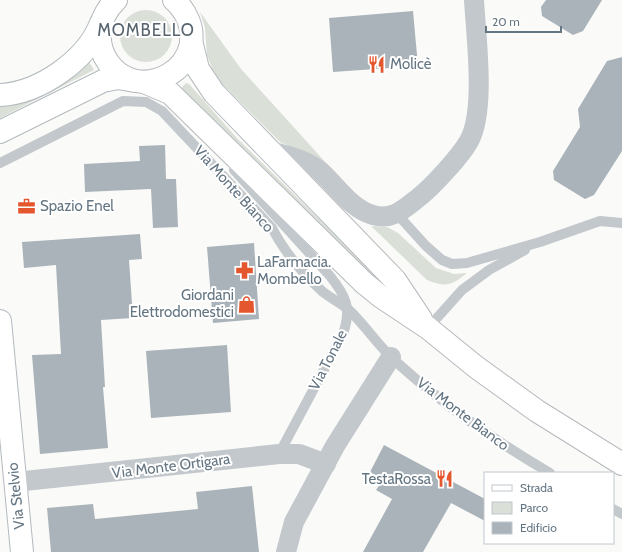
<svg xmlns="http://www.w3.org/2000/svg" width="622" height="552" viewBox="0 0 622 552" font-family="Cabin,sans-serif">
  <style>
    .green { fill: #dadfd7 }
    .building { fill: #aab3b9 }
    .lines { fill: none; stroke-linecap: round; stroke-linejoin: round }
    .secondary-casing { stroke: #b3babf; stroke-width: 24 }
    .primary-casing { stroke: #b5babe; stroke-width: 24 }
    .lane { stroke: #c3c8cc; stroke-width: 10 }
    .street { stroke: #c3c8cc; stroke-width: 20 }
    .secondary { stroke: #fff; stroke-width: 22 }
    .primary { stroke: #fff; stroke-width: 22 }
    .labels { text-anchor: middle; stroke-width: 4; stroke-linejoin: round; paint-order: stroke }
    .poi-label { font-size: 15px; fill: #657683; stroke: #fff; text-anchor: start }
    .street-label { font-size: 15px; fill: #657683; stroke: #fff }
    .quarter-label { font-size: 17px; letter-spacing: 1px; fill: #57646e; stroke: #fff }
  </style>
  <rect width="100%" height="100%" fill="#fafaf8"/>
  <!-- green -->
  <g class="green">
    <circle cx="146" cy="36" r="26"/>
    <polygon points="200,12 241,69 356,196 312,157 280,142 223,85 213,70 207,56 205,28"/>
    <polygon points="89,62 94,70 0,118 0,104 25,102 74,76"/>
    <polygon points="186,83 189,84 237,138 379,278 378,281 179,90"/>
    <path d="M371,226l16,1 11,6 38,35 18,6 13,-1c-15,12 -21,15 -40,7z"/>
  </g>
  <!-- building -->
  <g class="building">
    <polygon points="546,0 602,0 583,31 573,35 542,16 541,7"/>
    <polygon points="413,11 418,66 333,72 329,18"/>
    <polygon points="622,57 622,151 594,195 585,199 554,180 553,171 580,127 578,109 607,61"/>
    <polygon points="165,145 166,179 176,179 178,227 153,228 151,189 85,192 84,164 140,161 139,146"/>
    <polygon points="140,234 142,259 129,260 133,318 101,320 105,387 103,387 108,448 40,454 32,355 61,354 56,265 24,268 22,242"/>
    <polygon points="254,243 259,319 213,323 207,247"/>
    <polygon points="227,345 231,412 151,418 146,351"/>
    <polygon points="384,445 485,499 485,521 451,503 423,552 363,552 392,499 376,490 383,480 370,472"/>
    <polygon points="252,486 259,552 51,552 47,508 93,504 95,519 198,509 196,492"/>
  </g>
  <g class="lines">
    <defs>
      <g id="secondary">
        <path d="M0,95c40,-2 87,-35 101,-72"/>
        <polyline points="0,132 103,81 118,78 135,81"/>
        <polyline points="0,321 22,552"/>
      </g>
      <g id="primary">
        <path d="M116,0c-41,40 3,102 52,75 13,-7 20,-18 23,-31 3,-17 -5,-33 -17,-44"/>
        <polyline points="191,41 198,69 214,93 395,280 421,319"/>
        <polyline points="144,82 170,93 364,283 380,296 428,328 476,367 537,411 622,464"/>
      </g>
    </defs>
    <!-- secondary casing -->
    <use href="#secondary" class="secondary-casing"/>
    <!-- primary casing -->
    <use href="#primary" class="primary-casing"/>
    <!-- lane -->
    <g class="lane">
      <path d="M0,163l123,-62 23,1 16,9 110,117c13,25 30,45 51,64 8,6 17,11 25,17 16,15 29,35 45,50 48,44 100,81 157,114"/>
      <path d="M234,170l96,106c16,20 22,32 13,58l-64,120"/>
      <polyline points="397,214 426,246 442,260 452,264 467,263 540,242 600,221 622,223"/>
      <polyline points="428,328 462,290 489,270 525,250"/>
      <polyline points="613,509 622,514"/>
    </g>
    <!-- street -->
    <g class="street">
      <path d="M270,151c18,5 35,8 50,20 17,15 31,38 53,44 19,6 31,-6 45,-17 14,-11 42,-41 51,-57 17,-30 7,-105 5,-141"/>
      <polyline points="15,482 279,454 299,454 326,464"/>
      <polyline points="286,552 294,522 335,446 391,357"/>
    </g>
    <!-- secondary -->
    <use href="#secondary" class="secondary"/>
    <!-- primary -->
    <use href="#primary" class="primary"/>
  </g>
  <!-- icons -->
  <defs>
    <symbol id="restaurant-bare" viewBox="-9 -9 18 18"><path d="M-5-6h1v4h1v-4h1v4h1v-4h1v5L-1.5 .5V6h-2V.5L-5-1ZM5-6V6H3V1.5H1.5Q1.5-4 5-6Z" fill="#e4572e" stroke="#fff" stroke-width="2.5" paint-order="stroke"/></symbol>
    <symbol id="office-bare" viewBox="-9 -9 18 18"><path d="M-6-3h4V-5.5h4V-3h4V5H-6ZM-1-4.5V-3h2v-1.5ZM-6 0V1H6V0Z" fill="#e4572e" stroke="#fff" stroke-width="2.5" paint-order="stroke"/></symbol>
    <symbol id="pharmacy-bare" viewBox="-9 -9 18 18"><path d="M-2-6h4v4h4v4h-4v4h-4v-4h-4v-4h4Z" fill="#e4572e" stroke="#fff" stroke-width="2.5" paint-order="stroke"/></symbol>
    <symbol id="shop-bare" viewBox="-9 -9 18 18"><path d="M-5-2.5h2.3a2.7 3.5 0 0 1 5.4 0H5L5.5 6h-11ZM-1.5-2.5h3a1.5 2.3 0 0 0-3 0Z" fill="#e4572e" stroke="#fff" stroke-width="2.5" paint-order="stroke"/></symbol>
  </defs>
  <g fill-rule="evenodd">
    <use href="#restaurant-bare" x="364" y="52" width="25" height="25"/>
    <use href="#office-bare" x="14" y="194" width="25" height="25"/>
    <use href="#pharmacy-bare" x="232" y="258" width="25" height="25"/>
    <use href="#shop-bare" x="234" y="292" width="25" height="25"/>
    <use href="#restaurant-bare" x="432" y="466" width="25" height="25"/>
  </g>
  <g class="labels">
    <!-- poi labels -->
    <g class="poi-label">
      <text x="390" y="69">Molicè</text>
      <text x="40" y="211">Spazio Enel</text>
      <text x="257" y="267">LaFarmacia.<tspan x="257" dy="17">Mombello</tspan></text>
      <text x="234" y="300" text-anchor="end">Giordani<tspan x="234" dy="17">Elettrodomestici</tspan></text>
      <text x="431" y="484" text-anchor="end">TestaRossa</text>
    </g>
    <!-- street labels -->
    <g class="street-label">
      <text transform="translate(234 189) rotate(48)" y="5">Via Monte Bianco</text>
      <text transform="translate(328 360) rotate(-63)" y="5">Via Tonale</text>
      <text transform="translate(463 414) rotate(37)" y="5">Via Monte Bianco</text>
      <text transform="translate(171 466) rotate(-7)" y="5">Via Monte Ortigara</text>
      <text transform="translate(16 496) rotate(-96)" y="5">Via Stelvio</text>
    </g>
    <!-- quarter labels -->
    <g class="quarter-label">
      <text x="146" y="36">MOMBELLO</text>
    </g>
  </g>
  <!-- legend -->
  <rect x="484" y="472" width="130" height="72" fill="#ffffff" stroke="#c1c8cd"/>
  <rect x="492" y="485" width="20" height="6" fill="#ffffff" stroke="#c1c8cd"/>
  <text x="520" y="492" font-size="12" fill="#657683">Strada</text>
  <rect x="492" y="502" width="20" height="12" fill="#dadfd7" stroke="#c1c8cd"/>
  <text x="520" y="512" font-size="12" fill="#657683">Parco</text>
  <rect x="492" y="522" width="20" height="12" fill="#aab3b9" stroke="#c1c8cd"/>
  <text x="520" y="532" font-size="12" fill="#657683">Edificio</text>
  <!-- scale -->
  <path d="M486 26v6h75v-6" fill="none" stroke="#657683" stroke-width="2"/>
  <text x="492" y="26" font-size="12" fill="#657683" stroke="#ffffff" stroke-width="3" paint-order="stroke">20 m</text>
</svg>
